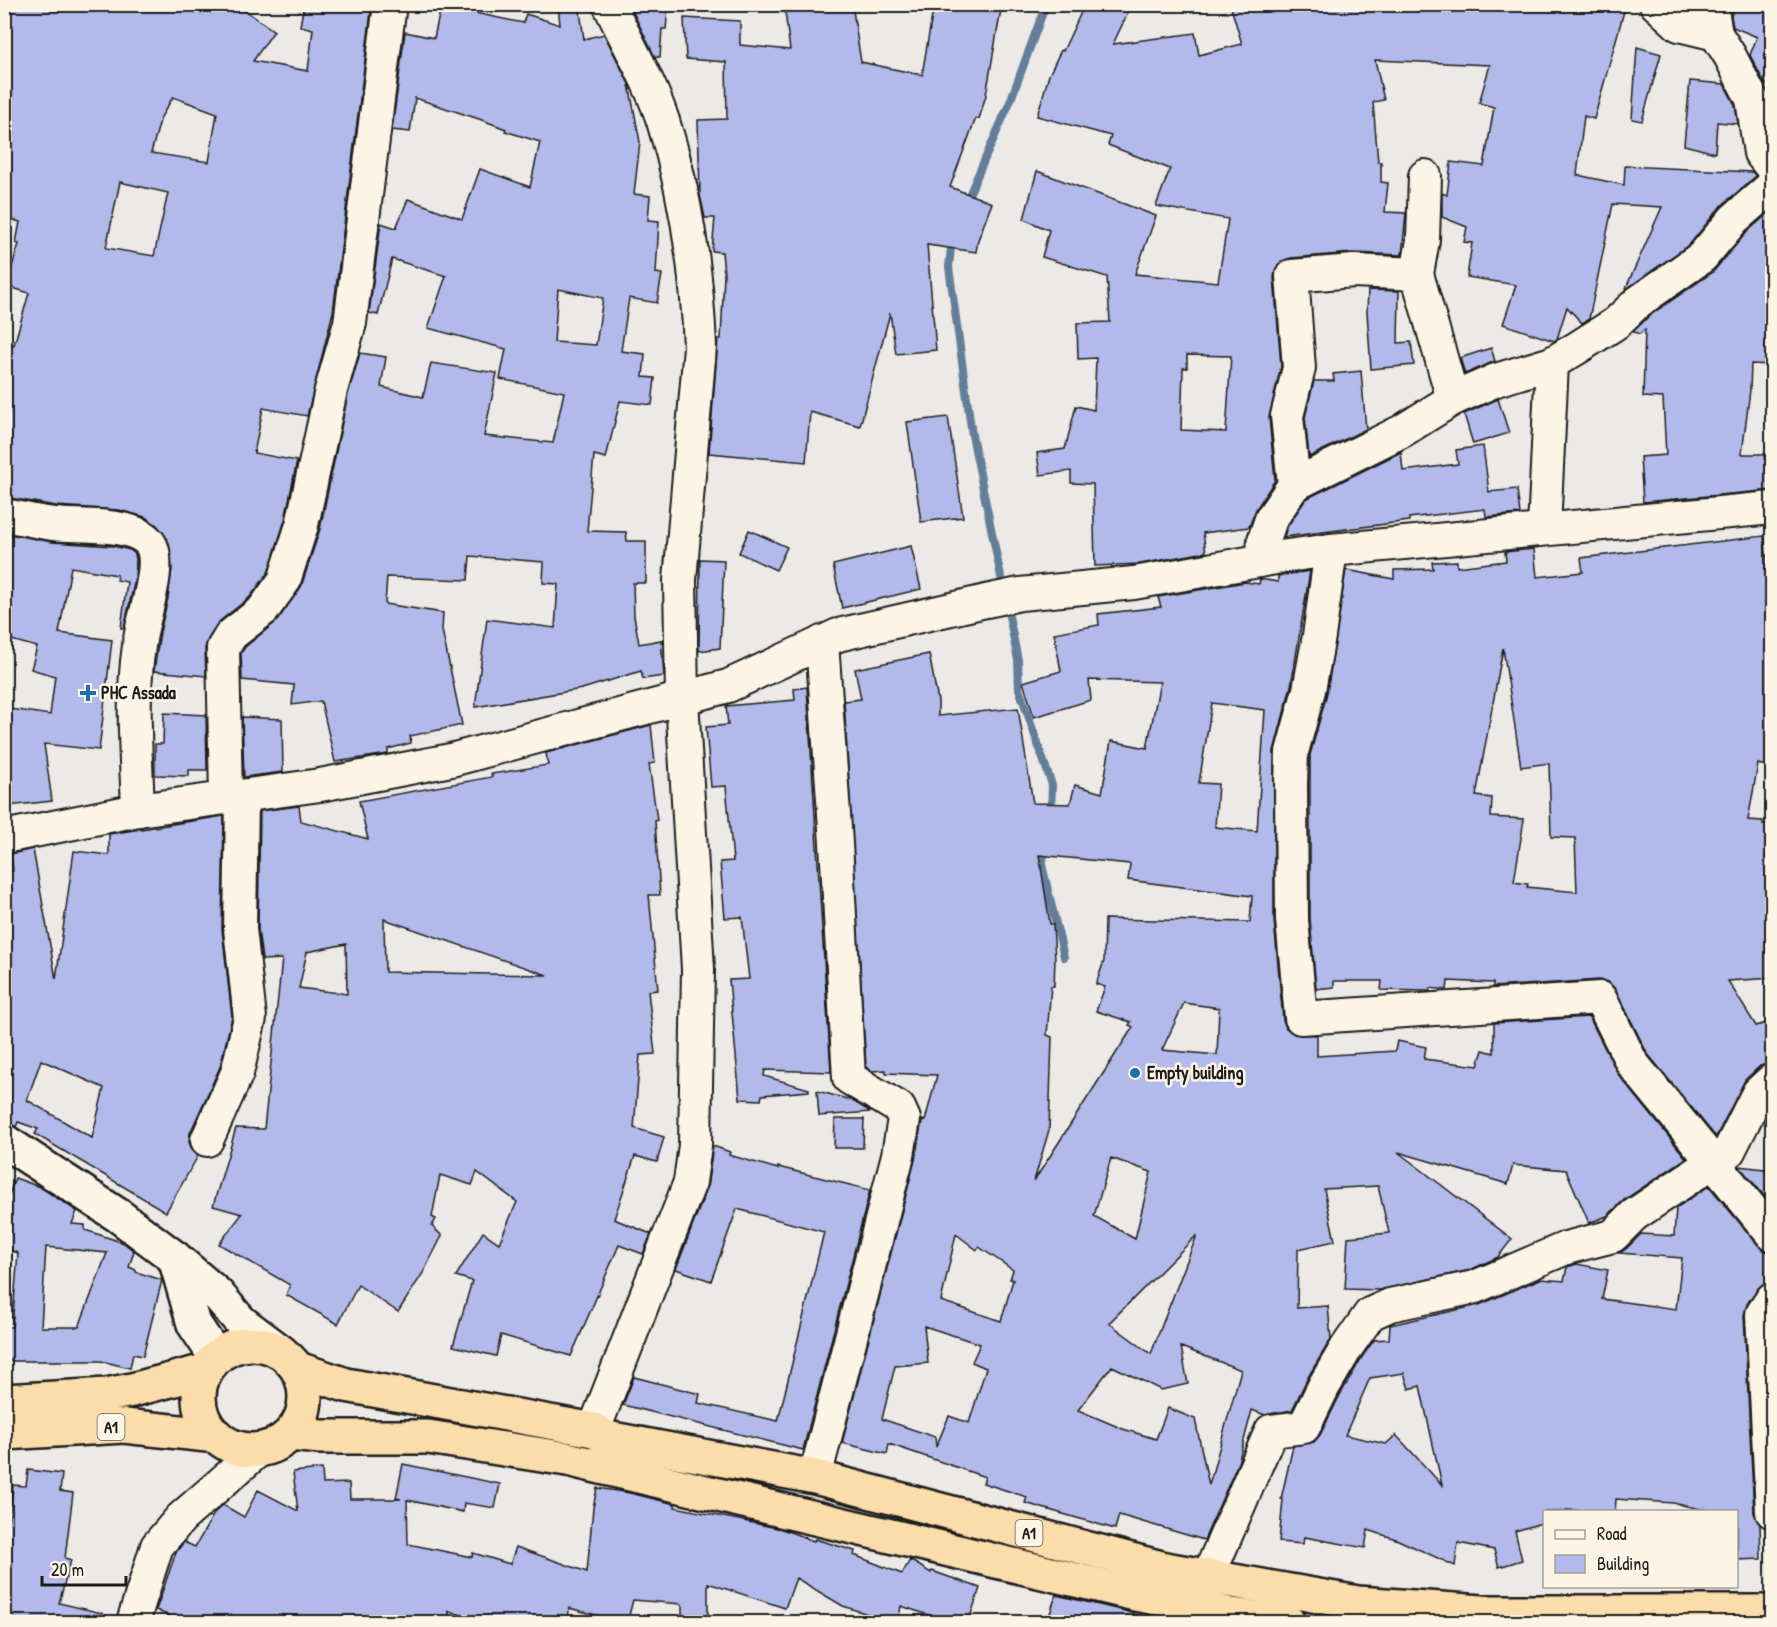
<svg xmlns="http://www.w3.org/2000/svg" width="1777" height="1627" viewBox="0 0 1777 1627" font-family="'Patrick Hand',sans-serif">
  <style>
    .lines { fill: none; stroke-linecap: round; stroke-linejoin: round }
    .stream { stroke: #637e99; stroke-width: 8 }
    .building { fill: #b1baeb; stroke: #1c1c1c; stroke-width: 1.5; fill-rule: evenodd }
    .street-casing { stroke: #1c1c1c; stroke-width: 36 }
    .secondary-casing { stroke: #1c1c1c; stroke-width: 38 }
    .highway-casing { stroke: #1c1c1c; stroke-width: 38 }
    .street { stroke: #fcf5e5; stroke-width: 32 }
    .secondary { stroke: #fcf5e5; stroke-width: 33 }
    .highway { stroke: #fbddab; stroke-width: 33 }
    .poi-dot { fill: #1f6fb2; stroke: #fcf5e5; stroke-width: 2 }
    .labels { text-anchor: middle; stroke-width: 5; stroke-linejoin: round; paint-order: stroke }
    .shield { fill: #fcf5e5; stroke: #5f5d58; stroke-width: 1.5 }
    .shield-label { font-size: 16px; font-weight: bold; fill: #1c1c1c }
    .poi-label { font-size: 18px; font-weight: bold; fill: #1c1c1c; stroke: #fcf5e5; text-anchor: start }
  </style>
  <rect width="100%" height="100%" fill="#ede9e6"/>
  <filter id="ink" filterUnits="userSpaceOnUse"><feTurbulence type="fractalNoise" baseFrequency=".0167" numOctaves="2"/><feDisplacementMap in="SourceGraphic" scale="12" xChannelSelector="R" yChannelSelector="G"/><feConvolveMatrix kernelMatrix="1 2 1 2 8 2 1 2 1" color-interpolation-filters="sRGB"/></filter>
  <g filter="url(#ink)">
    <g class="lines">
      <!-- stream -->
      <g class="stream">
        <polyline points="965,204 1010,102 1046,4"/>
        <polyline points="952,238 949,267 972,435 1018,660 1019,689 1052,785 1051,813"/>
        <polyline points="1046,846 1042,865 1064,957"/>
      </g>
    </g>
    <!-- building -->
    <g class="building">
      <path d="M4,4h232l38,27 -21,30 55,10 5,-42 -13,-3 4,-22h24l23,5 1,-5h20l-39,308 -26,104 -44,-8 -9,45 43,8 -12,59 -17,53 -18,24 -30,24 -12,18 -3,9 1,28 -52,-5 6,-39 8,-34 4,-29 -3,-26 -12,-18 -12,-8 -26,-7 -63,-4 -52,-9v-156l10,4 15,-52 -23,-7 13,-42 -3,-1 4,-21 -16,-5zM173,97l44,16 -8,49 -58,-9 10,-36zM120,182l48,11 -14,63 -48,-8z"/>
      <path d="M558,4h21l5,35 20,-5 25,50 11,58 -6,52 16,2 -2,24 11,1 -3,52 6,1 -5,29 -28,-5 -8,53 24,3 -2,23 12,1 -3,27 -32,-4 -14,57 -12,-3 -7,76 39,1 1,9h19v42h-13l1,33 5,28 22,-4 3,36 -21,3 -2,-8 -59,18 -107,18 12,-88 68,9 3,-44 -15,-1 1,-21 -74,-6 -2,24 -81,-3 -2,27 58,9 -1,17 20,95 -52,11 1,7 -23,6v5l-53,8 -14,-61 -29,4 2,-20 -52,-5 -1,-27 4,-6 32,-26 24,-34 19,-58 28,-135 12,-41 26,4 -5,30 42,10 8,-34 66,10 -13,63 69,7 11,-51 -64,-13 6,-30 -78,-21 18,-52 -54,-17 -14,56 -9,-2 12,-90 15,5 12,-29 54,20 18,-50 50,18 10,-45 -35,-11 1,-2 -24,-9 -67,-22 -5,34 -18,-2 13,-98 29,6 7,-32 82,17 3,-9 34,11zM558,289l45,9 -7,47 -42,-3z"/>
      <polygon points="784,4 852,4 861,62 922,75 934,4 1002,4 986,95 979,119 976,118 950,187 992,203 978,240 976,252 927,245 936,350 896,354 890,313 860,426 810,412 806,462 709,453 718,339 721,339 724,274 722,252 712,251 715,218 705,218 700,195 698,120 727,119 726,62 686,59 684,18 740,21 740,45 790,50"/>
      <path d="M1085,4h47l-19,40 82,-11 4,22 43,-11 -12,-40h396l-32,115 -10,-3 -7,59 47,10 1,-19 127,6 4,4 -36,31 -30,37 -65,46 37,-83 -49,-3 -24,115 -7,4 -15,-16 -10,32 -3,2 -51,-17 13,-39 -49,-8 5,-34 -8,-1 3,-15 -25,-10v-24l5,2 4,-33 33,4 10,-59 -15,-4 11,-38 -115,-5 9,40 -11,2 5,60h3v20l7,1 -3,29 21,1 -4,42 -49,-2 -62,5 -9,3 -6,7 -2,9 7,89 -12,51 6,63 -19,29 -7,18 -46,6 3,19 -66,12 -45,2 -2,-82 -22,-1v-12l-31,4 -3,-22 28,-4 11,-43 18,4 2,-52 -18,1 -1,-36 33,-1 -3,-45 -65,-20 7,-27 -25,-11 13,-48 119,45 -21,58 83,8 10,-63 -72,-13 14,-37 -62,-24 3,-9 -74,-20 12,-41 12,-25 2,1zM1187,355l44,1 -5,76 -45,-2 2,-62h4z"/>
      <polygon points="1735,4 1773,4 1773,87 1765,84 1750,55 1757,37 1733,27 1731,16"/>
      <polygon points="631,5 668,8 666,29 662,29 660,57 655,57 631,8"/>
      <polygon points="1637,47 1661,54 1642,121 1632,119"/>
      <polygon points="1690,81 1724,84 1735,105 1738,124 1717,122 1715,153 1684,145"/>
      <polygon points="1773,209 1773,365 1751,364 1750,390 1742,454 1773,454 1773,490 1643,502 1640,457 1666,455 1663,398 1643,397 1645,329 1640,334 1633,332 1649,316 1713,272 1747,232"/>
      <polygon points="1368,290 1399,291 1398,343 1411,342 1414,365 1371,369 1367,312"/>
      <polygon points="1491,348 1495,361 1465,374 1460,358"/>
      <polygon points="1361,371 1366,429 1309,457 1305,417 1314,381 1334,381 1333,374"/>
      <polygon points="1498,399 1509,433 1473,444 1464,414"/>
      <polygon points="948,417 963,517 921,522 907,422"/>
      <polygon points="1483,446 1489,492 1517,489 1520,514 1486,517 1485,509 1409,518 1409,521 1284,537 1287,527 1306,499 1401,452 1403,471 1458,464 1456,450"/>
      <polygon points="749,530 787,547 776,570 739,553"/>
      <polygon points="4,533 52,542 113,546 130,550 135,554 136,559 135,579 124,628 121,628 127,582 117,580 117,575 71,567 59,633 112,640 99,750 44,744 52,801 8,806 4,789 4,708 50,715 55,676 31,669 37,647 4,638"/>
      <path d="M1764,536l6,50h3v182l-15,-4 -10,56 15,1v3h10v154l-45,3 28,45 17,-5v42l-13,3 -15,14 -28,55 -2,1 -68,-83 -31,-63 -8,-8 -9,-2 -106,7v-4l-45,-2 -1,9 -17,-2v3h-2l-47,-1 1,-9h-48v6l-18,2 -6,-70v-164l17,-62 19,-123 48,9v-9l39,-1 -1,-7 25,-1v6l49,-6 -1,-9 29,-3 3,28 46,-5 -2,-14zM1503,648l18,119 28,-4 2,74 24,1 2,54 -50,-5 1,-3 -14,-2 10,-63 -33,-2 1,-19 -16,-2z"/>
      <polygon points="911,546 921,589 842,608 833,565"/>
      <polygon points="700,559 724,560 720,648 699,651"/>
      <path d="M1310,571l-19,115 -17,65v169l9,100 3,8 8,6 23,1v21l78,-5 2,-10 29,6 -2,12 54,7 5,-16 11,3v-30l95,-6 29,57 68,84 -62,42 -17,16 -18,7 -23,-53 -53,-5 -5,19 -110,-32 114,87 -14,18 -28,13 -91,20 -34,-1 3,-52 41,-4 -11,-47 -54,3 11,52 -37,8 -1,59 31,-2 3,33 -23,38 -16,33 -27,5 -13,-5 -14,53 -34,77 -85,-25 -4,14 -90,-26 2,-6 -44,-14 2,-6 -96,-33 -2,10 -45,-11 73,-283 6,-35 2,-5 2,1 12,-46 -51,-2v-3l-14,1 -6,-4 -22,-366 17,-2 -6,-30 74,-15 9,47v15l80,-8 15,95 37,1 5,-19 27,8 9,-52 36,7 13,-66 -71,-2 2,20 -57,17 -11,-35 38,-11 -7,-38 45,-8 -1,-11 63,-7 -3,-10 87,-15 14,2 1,-5 18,3v-6zM1212,703l53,7 -8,121 -42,-4 3,-43 -19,-1zM1039,855l91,9 -2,16 124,16 -2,26 -145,-3 -1,42 -8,23 9,3 -9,24 35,11 -2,3 4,2 -99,154 15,-51 3,-93 -5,-2 4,-49h3l1,-27 -2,-35h-3zM1184,1003l35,5 -2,47 -55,-5zM1111,1158l40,14 -16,67 -41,-23zM956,1234l21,16 2,-3 34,23 -3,9 3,1 -12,41 -60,-20zM1197,1235l-40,103 -6,16 -42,-31zM924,1326l56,18 -8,18 14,6 -17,55 -20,-7 -13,31 -1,-10 -53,-18 13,-53 33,-3zM1181,1347l60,23 -32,115 -14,-66 -27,-11 -12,31 -33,-10 -45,-19 34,-44 49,24 27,-6z"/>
      <polygon points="807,687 831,1072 765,1070 764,1076 809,1089 809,1091 762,1095 761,1100 740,1099 729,980 749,979 742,917 725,918 720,862 733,861 726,786 711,787 706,727 728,725 726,706 795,700 794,689"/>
      <polygon points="164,713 206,715 207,770 189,770 189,776 155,775 155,744 163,744"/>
      <polygon points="242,717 282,719 283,772 244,777"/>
      <path d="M651,725l4,38 -6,1 8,56 -2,1 5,74h-11l9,95 -10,1 7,63 -15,1 -6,73 30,9 -7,25 -22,-6 -21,63 37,15 -8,20 -24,-9 -48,111 -70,-21 -5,21 -43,-10 19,-65 -16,-5 27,-44 16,11 18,-41 -40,-30 -5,13 -32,-10 -8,42 4,2 -4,7 10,10 -19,37 -25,39 -40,-27 -20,39 -52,-29 4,-10 -71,-41 23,-30 -29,-8 23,-78 28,1 18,-170 -20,1 -4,-32 2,-117 39,-5 2,15 67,18 -9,-38 133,-24 -1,-3 57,-9 -2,-12zM384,919l163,56 -162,-3zM346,944l1,50 -48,-6 8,-36z"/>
      <path d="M224,816l-2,113 10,88 -12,50 -30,66 -1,9 3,8 6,6 -32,56 -131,-78 3,-5 -20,-7 -2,5 -12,-5v-252l9,1 -2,-17 22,-5 23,130 18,-128 35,4v-21zM41,1060l63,28 -12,50 -65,-38z"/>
      <polygon points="817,1091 851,1100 871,1112 819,1116"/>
      <polygon points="835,1119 864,1119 863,1148 834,1148"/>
      <polygon points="713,1146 730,1152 729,1155 778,1169 778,1167 870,1190 803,1450 623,1405 634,1377 700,1394 698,1403 778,1421 824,1232 737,1209 711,1281 676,1269 707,1188"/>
      <polygon points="1739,1166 1773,1170 1773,1206"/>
      <path d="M15,1178l25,9 37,24 -5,13 13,1v5l39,13 10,8 -5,16 7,3v2l26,8 -19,76 -10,-2 -3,14 -29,-7h-97v-34h8l6,-74 -14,-5v-40zM46,1247l61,6 -28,74h-38z"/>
      <path d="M1709,1186l49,59 7,6 8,1v29l-9,2 -7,6 -10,15 -3,11 10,198 6,11 1,35 -24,1v-48l-37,-3 -27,-6 -57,-4 -1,13 -49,-2v2h-21v10l-30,9 7,29 -23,7 -5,-17 -36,-7 -3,23 -59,-27 -28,-9 -3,18 -61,-11 -1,7 -24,-2 4,-43h-2l12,-53 21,-4 6,-7 20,-40 22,-38 12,-17 15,-1 1,-14 89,-20 61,-26 24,2 3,-14 10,-3 31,6 -6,29 74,10 6,-51 -63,-5 7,-4 15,-15 33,2 2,-28zM1404,1373l5,16 11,-3 22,99 -46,-50 -10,9 -41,-9 25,-57z"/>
      <polygon points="403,1464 500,1484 495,1508 464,1503 463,1512 407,1500 408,1544 472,1557 473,1553 510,1564 516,1547 587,1572 593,1508 597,1488 630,1493 675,1504 675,1507 782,1529 814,1541 815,1539 855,1551 854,1555 902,1574 910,1560 931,1573 932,1571 980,1588 968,1623 953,1623 901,1606 898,1623 895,1623 843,1606 796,1578 785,1608 708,1583 708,1623 682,1623 682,1604 633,1600 627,1623 569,1608 568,1623 523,1620 522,1623 487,1623 449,1611 448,1623 184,1623 156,1610 176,1552 184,1542 195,1547 215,1512 223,1505 244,1517 258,1490 298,1511 293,1472 322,1469 323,1484 349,1483 350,1499 401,1499 396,1498"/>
      <polygon points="28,1470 62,1474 60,1491 73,1493 65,1558 71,1560 59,1603 102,1613 101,1623 21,1623 4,1618 4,1553 13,1485 26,1486"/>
      <polygon points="1056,1595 1125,1611 1148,1619 1147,1623 1047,1623"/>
    </g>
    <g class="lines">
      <defs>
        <g id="street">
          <polyline points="1656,4 1679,25 1716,34"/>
          <polyline points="1711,4 1716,34 1730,56 1752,99 1760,153 1772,168"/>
          <polyline points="1425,176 1423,240 1417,274 1453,399"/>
          <polyline points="1294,485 1287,416 1299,368 1292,276 1354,271 1417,274"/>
          <path d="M4,515c17,3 33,7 50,9 25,3 74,-2 93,16 17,15 0,67 -5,88 -12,59 -6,121 -4,182"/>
          <polyline points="1544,529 1552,363"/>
          <polyline points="1331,550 1319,636 1309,690 1292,752 1291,785 1292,920 1301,1018 1600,998 1632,1063 1772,1234"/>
          <polyline points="1262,560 1264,540 1271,519 1294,485 1402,431 1453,399 1496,380 1552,363 1577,348 1616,323 1638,302 1702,257 1734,219 1772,186"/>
          <polyline points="226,798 223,648 231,635 263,610 284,581 302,525 331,390 350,323 390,4"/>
          <polyline points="4,837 138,810 320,785 451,760 728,686 838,635 986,601 1020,594 1134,583 1287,556 1331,550 1772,508"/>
          <polyline points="207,1140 237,1073 250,1018 240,929 242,796"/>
          <polyline points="1772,1299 1762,1314 1772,1512"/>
          <path d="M594,1430l96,-248 5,-37 3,-176 -16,-270 -2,-119 20,-233c-3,-76 -14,-153 -37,-226 -13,-40 -36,-78 -54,-117"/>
          <polyline points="815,1477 898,1155 904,1119 899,1108 849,1078 836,843 822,642"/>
          <polyline points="1208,1577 1271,1431 1304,1427 1324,1386 1347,1347 1370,1314 1390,1305 1475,1287 1566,1248 1613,1236 1634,1215 1729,1151 1758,1093 1772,1080"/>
          <polyline points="133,1622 157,1546 181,1518 260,1449"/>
        </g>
        <g id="secondary">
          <polyline points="4,1141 119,1216 175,1258 217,1294 241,1322 281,1352"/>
          <polyline points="175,1258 194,1324 216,1357"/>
        </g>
        <g id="highway">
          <circle cx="252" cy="1397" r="53"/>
          <polyline points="298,1369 346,1385 594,1430 607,1438 815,1477 1165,1569 1358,1603 1482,1612 1772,1612"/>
          <polyline points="4,1401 107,1395 132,1390 205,1371"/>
          <polyline points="4,1433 124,1426 217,1436"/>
          <polyline points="290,1434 321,1437 428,1437 567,1459 1135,1594 1194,1605 1231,1615 1288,1622"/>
        </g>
      </defs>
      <!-- street casing -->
      <use href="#street" class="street-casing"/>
      <!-- secondary casing -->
      <use href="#secondary" class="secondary-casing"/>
      <!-- highway casing -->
      <use href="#highway" class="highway-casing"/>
      <!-- street -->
      <use href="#street" class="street"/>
      <!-- secondary -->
      <use href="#secondary" class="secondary"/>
      <!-- highway -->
      <use href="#highway" class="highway"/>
    </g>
  </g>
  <!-- markers -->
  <g class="poi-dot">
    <path d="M85 684h6v6h6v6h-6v6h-6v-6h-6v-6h6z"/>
    <circle cx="1135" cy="1073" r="6"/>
  </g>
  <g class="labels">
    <!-- shield labels -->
    <g class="shield">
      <rect x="97.5" y="1414" width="27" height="26" rx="4.5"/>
      <rect x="1015.5" y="1520" width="27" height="26" rx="4.5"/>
    </g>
    <g class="shield-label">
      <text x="111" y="1433">A1</text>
      <text x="1029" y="1539">A1</text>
    </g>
    <!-- poi labels -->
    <g class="poi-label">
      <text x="101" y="699">PHC Assada</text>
      <text x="1147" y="1079">Empty building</text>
    </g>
  </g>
  <!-- margin -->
  <rect width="1777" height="1627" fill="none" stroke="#fcf5e5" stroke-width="24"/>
  <rect x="12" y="12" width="1753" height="1603" fill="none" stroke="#1c1c1c" stroke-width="2" filter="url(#ink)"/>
  <!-- legend -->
  <rect x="1543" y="1510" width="195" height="78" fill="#fcf5e5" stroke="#a29e95" stroke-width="1.5"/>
  <rect x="1555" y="1530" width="30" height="9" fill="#fcf5e5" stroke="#a29e95" stroke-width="1.5"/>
  <text x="1597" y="1540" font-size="18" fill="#1c1c1c">Road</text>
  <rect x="1555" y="1555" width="30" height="18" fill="#b1baeb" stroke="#a29e95" stroke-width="1.5"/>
  <text x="1597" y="1570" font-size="18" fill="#1c1c1c">Building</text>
  <!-- scale -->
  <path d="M42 1576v9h84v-9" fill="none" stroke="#1c1c1c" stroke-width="3"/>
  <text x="51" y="1576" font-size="18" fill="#1c1c1c" stroke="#fcf5e5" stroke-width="4.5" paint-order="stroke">20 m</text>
</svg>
